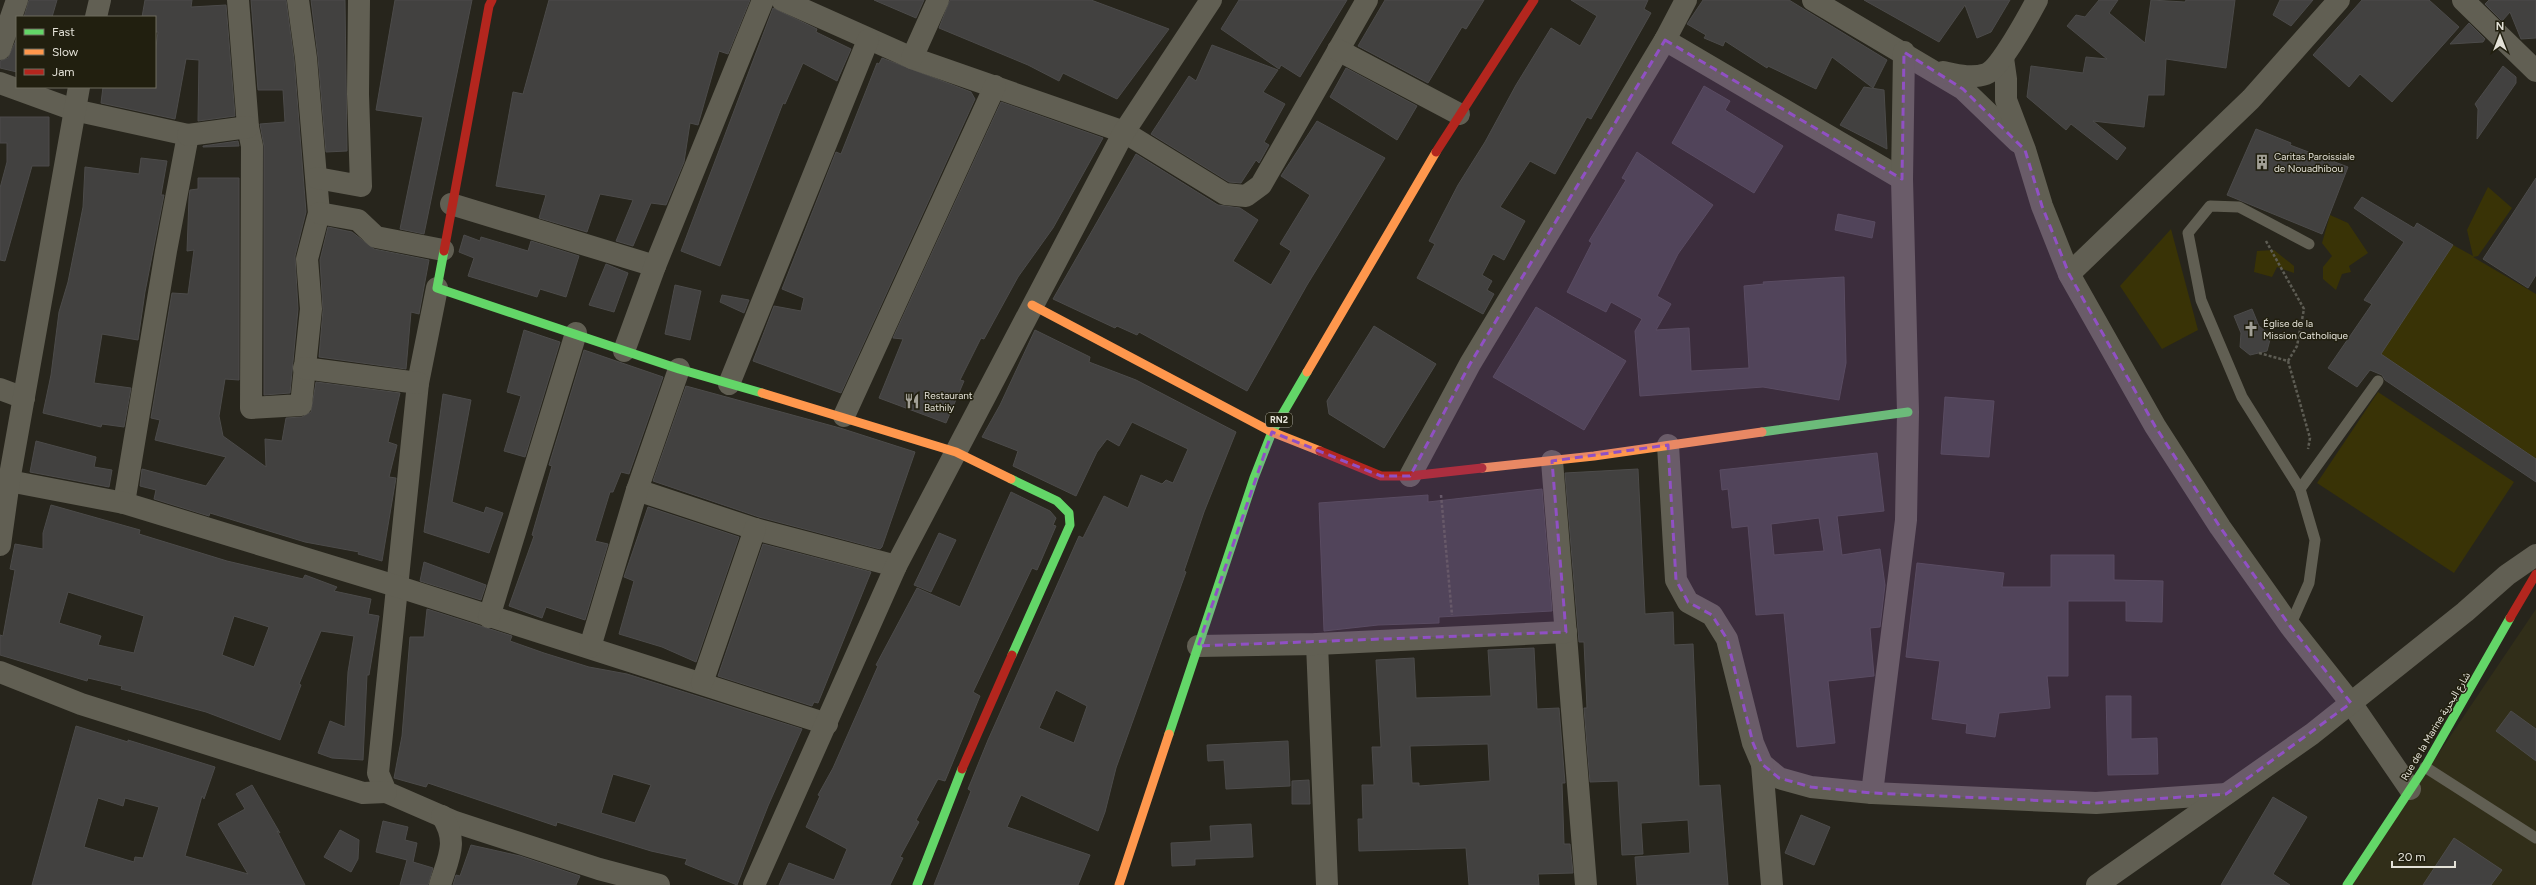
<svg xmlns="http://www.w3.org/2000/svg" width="2536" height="885" viewBox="0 0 2536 885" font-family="Figtree,'Noto Sans Arabic',sans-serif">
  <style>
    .built { fill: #312e19 }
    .green { fill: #393306 }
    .building { fill: #424140; stroke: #4c4b4a; fill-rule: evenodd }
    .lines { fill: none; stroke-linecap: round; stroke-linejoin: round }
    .path { stroke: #5d5c53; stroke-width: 2.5; stroke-dasharray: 3 2; stroke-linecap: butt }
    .lane { stroke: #615f53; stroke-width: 11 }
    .street { stroke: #615f53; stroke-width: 22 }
    .fast { stroke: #63d668; stroke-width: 9 }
    .slow { stroke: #ff974d; stroke-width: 9 }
    .jam { stroke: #b3261e; stroke-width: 9 }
    .marked { fill: #9050c4; fill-opacity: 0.2; stroke: #9050c4; stroke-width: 3; stroke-dasharray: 8 5; stroke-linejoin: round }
    .labels { text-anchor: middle; stroke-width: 3; stroke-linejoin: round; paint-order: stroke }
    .shield { fill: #211f0f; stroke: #aaa89c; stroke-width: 1 }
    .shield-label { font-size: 9px; font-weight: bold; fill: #e4e2d8 }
    .poi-label { font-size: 10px; fill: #e4e2d8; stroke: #211f0f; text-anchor: start }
    .street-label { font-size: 10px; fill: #e4e2d8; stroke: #211f0f }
  </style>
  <rect width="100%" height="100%" fill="#27251c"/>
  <!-- built -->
  <polygon class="built" points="2536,609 2536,885 2350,885"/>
  <!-- green -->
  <g class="green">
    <polygon points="2488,187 2512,208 2478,256 2473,257 2536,294 2536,459 2397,365 2378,358 2453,245 2473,256 2467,230"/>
    <polygon points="2330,215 2348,223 2368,253 2349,266 2351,272 2342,274 2336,290 2323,279 2323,267 2332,256 2322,243"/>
    <polygon points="2171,229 2198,330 2162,349 2120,286"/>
    <polygon points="2274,250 2294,266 2294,273 2277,267 2272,277 2254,272 2257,251"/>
    <polygon points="2378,392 2514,482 2454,573 2317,483"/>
  </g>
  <!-- building -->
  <g class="building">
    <polygon points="29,0 57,0 52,17 24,17"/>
    <polygon points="145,0 192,0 191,7 226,5 235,116 198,121 199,60 186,59 175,119 101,103 103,87 155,87 155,54 158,32 155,32 155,17 142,17"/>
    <polygon points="251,0 286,0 294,59 306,212 295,256 298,309 290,393 264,395 264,146 260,124 285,122 283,90 258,90"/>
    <polygon points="311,0 345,0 347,151 326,152 318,57"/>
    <polygon points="395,0 472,0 424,234 400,229 423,117 376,110"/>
    <polygon points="549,0 750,0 728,54 719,51 698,125 690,123 684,162 666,205 651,203 633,246 616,241 633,200 600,194 587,232 539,218 546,195 496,186 513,92 523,94"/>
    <polygon points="874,0 924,0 916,18"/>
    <polygon points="950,0 1091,0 1169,29 1117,99 1063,73 1059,81 1028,65 939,28"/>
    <polygon points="1239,0 1347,0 1300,77 1281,65 1279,69 1221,29"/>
    <polygon points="1385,0 1484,0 1466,29 1462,27 1428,83 1358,46"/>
    <polygon points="1571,0 1648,0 1644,9 1651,13 1591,119 1587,117 1555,174 1530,161 1500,207 1525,221 1504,260 1493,254 1482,275 1492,281 1487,290 1494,294 1483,314 1417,278 1435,244 1429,241 1458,185 1485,142 1516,85 1551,28 1580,46 1597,16"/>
    <polygon points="1703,0 1789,0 1887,60 1873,88 1832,57 1816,89 1768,66 1767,68 1725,41 1723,46 1704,38 1706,35 1687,24"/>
    <polygon points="1864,0 2010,0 1991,32 1977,38 1965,5 1939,42"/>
    <polygon points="2099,0 2118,0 2109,13 2145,43 2151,0 2185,2 2186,0 2235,0 2226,68 2166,59 2164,95 2148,95 2144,127 2093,121 2126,148 2117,160 2071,124 2066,130 2027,97 2031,66 2083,73 2086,57 2107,59 2067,26 2076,15 2085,17"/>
    <polygon points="2280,0 2313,0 2291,26 2273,15"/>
    <polygon points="2362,0 2429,0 2459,27 2392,102 2360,74 2349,87 2313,55"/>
    <polygon points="2489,0 2536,0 2536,38 2521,39 2510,12 2502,21 2485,4"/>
    <polygon points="773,8 817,29 816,32 851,49 837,81 803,63 785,104 783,103 720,266 681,251"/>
    <polygon points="2469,23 2485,39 2483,42 2450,44"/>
    <polygon points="17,38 17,72 0,68 0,61 8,58"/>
    <polygon points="1212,45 1278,70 1263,92 1285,104 1264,142 1269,145 1259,163 1256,160 1241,183 1229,182 1151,134 1189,76 1196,81"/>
    <polygon points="882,58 971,92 975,99 841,393 753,361 774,306 801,311 804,298 782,289 836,152 841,154 877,63 879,64"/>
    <polygon points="2503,66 2516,77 2516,83 2477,139 2478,109 2475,104"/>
    <polygon points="1346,68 1417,106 1397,140 1330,97"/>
    <polygon points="1704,86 1730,101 1725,110 1783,146 1754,193 1672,143"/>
    <polygon points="1864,87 1884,90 1887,149 1840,125"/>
    <polygon points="1001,102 1103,138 1053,228 1018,277 984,339 981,338 960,380 964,381 946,423 879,398 903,339 893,338"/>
    <polygon points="0,117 49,117 49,166 32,166 5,261 0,260 0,188 7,162 7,143 0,143"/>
    <polygon points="1317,121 1385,158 1307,285 1247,391 1139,332 1137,335 1117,326 1115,328 1053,299 1136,154 1218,205 1240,208 1258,220 1233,261 1271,285 1291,251 1280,244 1310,195 1281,176"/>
    <polygon points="2256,129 2291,143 2290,145 2348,167 2322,234 2227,195"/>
    <polygon points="238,141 239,146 203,147 203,146"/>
    <polygon points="1637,152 1713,205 1678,254 1657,296 1671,304 1656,330 1689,328 1691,371 1749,368 1744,286 1764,284 1763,282 1844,277 1846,363 1839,400 1763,387 1640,396 1635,331 1642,319 1611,302 1606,312 1567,292 1592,243 1589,241 1626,180 1622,178"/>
    <polygon points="141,158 167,161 161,195 164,195 145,292 138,340 102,334 94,383 131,388 124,427 102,424 101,427 43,413 51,375 59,312 68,282 83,207 85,167 139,174"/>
    <polygon points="198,178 239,178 239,380 225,379 219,416 223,436 266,467 265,439 282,441 286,418 302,417 311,412 316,382 400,393 388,442 397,445 389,477 396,478 382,561 358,554 359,552 305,542 210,513 209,516 154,499 156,490 140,486 142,469 206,486 226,457 155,440 160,420 151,418 172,293 188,294 194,250 187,251 189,198 190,190 198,189"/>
    <polygon points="2536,178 2536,275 2528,288 2483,259"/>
    <polygon points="2362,197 2414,228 2417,223 2453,245 2381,354 2536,459 2536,482 2385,380 2382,375 2370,370 2357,387 2328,368 2372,304 2364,300 2404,242 2354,208"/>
    <polygon points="1838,214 1875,222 1872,238 1835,230"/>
    <polygon points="328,227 352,232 374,249 429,260 419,314 411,312 406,369 319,357 323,310 320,260"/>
    <polygon points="464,235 480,241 481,237 528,251 531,241 579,256 566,297 540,289 537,297 468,276 474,258 459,252"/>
    <polygon points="606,264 628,273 614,312 589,305"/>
    <polygon points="675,285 701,291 690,340 665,334"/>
    <polygon points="722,295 749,300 744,313 720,302"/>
    <polygon points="1536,307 1626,361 1584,430 1493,377"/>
    <polygon points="2252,309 2259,326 2271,336 2267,351 2250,355 2240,347 2241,333 2234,316"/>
    <polygon points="1374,326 1436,364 1384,448 1329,414 1327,401"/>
    <polygon points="524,330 560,342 525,457 504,451 521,396 507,392"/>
    <path d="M1035,330l55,27 -1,5 47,18 100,52 -32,80 -20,59 2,1 -70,196 -11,44 -7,19 -77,-36 -14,32 83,28 -12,30h-144l37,-94 -3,-2 20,-49 91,-204 4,2 21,-42 24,12 13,-33 21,9 4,-4 7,3 15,-34 -56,-27 -13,24 -12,-7 -10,13 -21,44 -63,-30 5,-15 -36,-14 18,-32zM1056,690l31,16 -13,37 -35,-15z"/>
    <polygon points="584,350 663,377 629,474 621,472 613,492 610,492 595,541 608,544 585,620 546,607 542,618 509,606 534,536 532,535 552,466 549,465"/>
    <polygon points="686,386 840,428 915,452 882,547 880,549 759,517 653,481"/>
    <polygon points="443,394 471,400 452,502 484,513 486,507 503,513 489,553 424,532"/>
    <polygon points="1945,397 1994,401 1989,457 1941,454"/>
    <polygon points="36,441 96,457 94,467 112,470 109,487 30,472"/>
    <path d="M1877,453l7,58 -47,5 5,39 38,-6 5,36 -5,42 -10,1 4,48 -46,5 7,62 -38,4 -13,-134 -28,2 -8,-89 -16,2 -4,-39 -6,1 -2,-20zM1819,518l5,33 -50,4 -3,-31z"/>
    <polygon points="1638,469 1645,614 1673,612 1674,645 1693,644 1699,786 1720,785 1728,885 1637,885 1635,857 1690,853 1688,820 1641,823 1643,854 1622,855 1618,781 1590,782 1584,708 1587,708 1584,642 1579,642 1565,473"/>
    <polygon points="1542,489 1552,611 1439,617 1439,623 1378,625 1324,631 1319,503 1428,495 1428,502"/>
    <polygon points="1011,492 1050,511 1056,518 1053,525 1056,526 1037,570 1032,568 973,692 980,696 945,781 938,779 916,820 919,822 900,857 903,858 890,885 779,885 789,863 834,880 847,849 806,827 820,796 818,795 833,768 878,666 876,665 917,588 960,607"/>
    <path d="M51,505l89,25 -1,4 88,27 76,18 2,-4 32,12 -3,4 37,8 -3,15 11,2 -10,59h-2l-4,85 -31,-2 -14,-5 12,-32 15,6 3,-55 6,-36 -33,-5 -22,53 2,1 -21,55 -74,-28 -85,-23 1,-3 -34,-8 -1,3 -87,-26v-20l3,1 12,-66 -5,-1 5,-25 28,5v-16zM68,592l76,24 -10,37 -36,-8 3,-9 -42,-13zM234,616l35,11 -15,40 -32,-12z"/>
    <polygon points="648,507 739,537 696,662 662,647 619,634 634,581 624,577"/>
    <polygon points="939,533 956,540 931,592 914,585"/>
    <polygon points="763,544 871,572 818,703 814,702 812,706 718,676"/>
    <polygon points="2051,555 2114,555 2114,580 2163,581 2162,622 2126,621 2126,601 2068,601 2068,676 2047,676 2050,708 1999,713 1995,737 1966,733 1967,724 1932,719 1940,661 1906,657 1917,563 2004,573 2002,587 2051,587"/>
    <polygon points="424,562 486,585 481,600 420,581"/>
    <path d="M427,609l85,27 -2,5 34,12 45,14 38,7 175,55 -34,77 -31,79 -52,-21 2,-5 -36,-8 -94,-29 -1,4 -128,-43 -2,4 -32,-9 8,-42 8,-99h14zM613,774l38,11 -16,38 -34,-10z"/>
    <path d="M1534,648l3,61 22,-1 6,75h-3l2,61h6l3,29 -35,1 1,11h-70l-3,-37 -107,3 -1,-32h5l-1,-34h12l-2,-38h9l-5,-87 38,-2 2,40 75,-2 -3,-46zM1488,744l2,37 -71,5v-3h-7l-2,-37z"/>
    <polygon points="2106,696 2131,696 2131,739 2157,738 2158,774 2108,775"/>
    <polygon points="2511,711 2536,729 2536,761 2496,731"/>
    <path d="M76,726l52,16v-2l87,27 -11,32 -2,-3 -17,60 63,18 -30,-50 27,-15 -9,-15 16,-9 28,48 -3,-2 28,54h-273zM98,798l25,8 2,-8 34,9 -16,51 -8,-1 -1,5 -50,-15z"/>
    <polygon points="1288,741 1290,786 1226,789 1224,760 1208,761 1207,745"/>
    <polygon points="1309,780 1310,804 1292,804 1292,781"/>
    <polygon points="2273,797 2307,817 2273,874 2290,885 2221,885"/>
    <polygon points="1801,815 1830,827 1814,865 1785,853"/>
    <polygon points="383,821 408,827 405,840 417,843 413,862 433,868 428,885 400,885 407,860 376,852"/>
    <polygon points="1251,824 1253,857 1195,859 1195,865 1172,866 1171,843 1211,841 1210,826"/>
    <polygon points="340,830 359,840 358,859 351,872 324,857"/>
    <polygon points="2454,838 2502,870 2491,885 2423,885"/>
    <polygon points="471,845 520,856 580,876 576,885 453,885 456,875 460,876"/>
  </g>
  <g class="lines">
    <!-- path -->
    <g class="path">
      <polyline points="2266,241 2304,309 2297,346 2288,361"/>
      <polyline points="2259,353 2288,361 2310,438 2308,449"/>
      <polyline points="1441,495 1452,615"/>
    </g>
    <!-- lane -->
    <g class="lane">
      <polyline points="2300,489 2378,381"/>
      <polyline points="2290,626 2309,583 2315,540 2300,489 2242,397 2201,300 2188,233 2210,206 2239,207 2309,244"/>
      <polyline points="2425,767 2536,838"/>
    </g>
    <!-- street -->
    <g class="street">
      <polyline points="238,0 248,127 252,146 251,408 301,405 311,309 307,259 319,213 306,58 298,0"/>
      <polyline points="782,0 912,58 1124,132 1225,194 1246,196 1261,185 1367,0"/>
      <polyline points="1813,0 1963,89 2018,142"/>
      <polyline points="2463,0 2536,71"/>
      <polyline points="96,17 100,0"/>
      <polyline points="1665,40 1902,179"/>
      <polyline points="0,49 17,0"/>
      <polyline points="1338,50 1459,114"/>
      <polyline points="912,58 938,0"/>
      <polyline points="2003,58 2006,79 2006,100 2025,150 2042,206 2069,274 2155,426 2220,527 2290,626 2351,703 2410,789"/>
      <path d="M1943,72c14,3 29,7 43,2 14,-5 43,-59 51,-74"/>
      <polyline points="0,83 74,110 188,135 166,251 124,503"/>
      <polyline points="188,135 248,127"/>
      <polyline points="317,178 361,186 358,94 359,0"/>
      <polyline points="451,204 655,266"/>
      <polyline points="319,213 358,220 376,237 443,250"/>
      <polyline points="2069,274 2251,99 2339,0"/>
      <polyline points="437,288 418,383 378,773 386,792 455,822 599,869 659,885"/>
      <polyline points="624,351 655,266 763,0"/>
      <polyline points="304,368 418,383"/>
      <polyline points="729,384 868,40"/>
      <polyline points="0,389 24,398"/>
      <polyline points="844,416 995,86"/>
      <polyline points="1668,445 1676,580 1688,602 1712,615 1727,639 1753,743 1762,764 1779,778 1811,787 1872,793 2096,803 2226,794"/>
      <polyline points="1552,461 1586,885"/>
      <polyline points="1410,476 1470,364 1665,40 1686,0"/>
      <polyline points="9,481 124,503 396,586 827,724"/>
      <polyline points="637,490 755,529 896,566"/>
      <polyline points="0,545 9,481 79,87"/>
      <polyline points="489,617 576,333"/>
      <polyline points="1317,644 1327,885"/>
      <polyline points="1198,646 1317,644 1566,632"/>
      <polyline points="590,647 637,490 679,369"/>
      <polyline points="0,672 81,704 363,793 386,792"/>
      <polyline points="702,683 755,529"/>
      <polyline points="1762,764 1772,885"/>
      <polyline points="1872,793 1906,520 1908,412 1902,179 1904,52"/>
      <path d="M440,885c8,-27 19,-43 2,-69"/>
      <polyline points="754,885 896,566 1124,132 1211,0"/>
      <polyline points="2097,885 2312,734 2465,612 2507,575 2536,555"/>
    </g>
    <!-- fast -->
    <g class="fast">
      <polyline points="444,251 437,288 679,369 762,393"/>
      <polyline points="1762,432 1908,412"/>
      <polyline points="1011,479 1057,501 1069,513 1070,525 1012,655"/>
      <polyline points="1169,734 1254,478 1272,432 1307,372"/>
      <polyline points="917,885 962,769"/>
      <polyline points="2347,885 2425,767 2510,618"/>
    </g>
    <!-- slow -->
    <g class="slow">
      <polyline points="1032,305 1272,432 1320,451"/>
      <polyline points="1307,372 1436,152"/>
      <polyline points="762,393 956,452 1011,479"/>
      <polyline points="1482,468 1594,456 1762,432"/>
      <polyline points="1119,885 1169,734"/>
    </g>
    <!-- jam -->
    <g class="jam">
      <polyline points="1436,152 1534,0"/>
      <polyline points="444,251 489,6 492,0"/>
      <polyline points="1320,451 1381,476 1410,476 1482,468"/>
      <polyline points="2510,618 2536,574"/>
      <polyline points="962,769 1012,655"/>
    </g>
  </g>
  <!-- marked area -->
  <path class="marked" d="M1665,40l237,139 2,-127 59,37 62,61 17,56 27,68 86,152 65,101 70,99 61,77 -125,91 -130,9 -224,-10 -61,-6 -32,-9 -17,-14 -9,-21 -26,-104 -15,-24 -24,-13 -12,-22 -8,-135 -116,16 14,171 -368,14 74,-214 109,44h29l60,-112z"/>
  <!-- icons -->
  <defs>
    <symbol id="building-bare" viewBox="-9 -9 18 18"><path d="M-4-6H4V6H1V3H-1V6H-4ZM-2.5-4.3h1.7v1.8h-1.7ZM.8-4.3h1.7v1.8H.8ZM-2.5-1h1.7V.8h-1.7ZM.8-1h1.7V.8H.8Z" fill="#a2a096" stroke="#211f0f" stroke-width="2.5" paint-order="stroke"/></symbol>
    <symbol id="church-bare" viewBox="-9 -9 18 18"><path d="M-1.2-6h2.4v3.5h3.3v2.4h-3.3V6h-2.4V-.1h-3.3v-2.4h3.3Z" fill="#a2a096" stroke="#211f0f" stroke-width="2.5" paint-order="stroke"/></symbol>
    <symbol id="restaurant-bare" viewBox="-9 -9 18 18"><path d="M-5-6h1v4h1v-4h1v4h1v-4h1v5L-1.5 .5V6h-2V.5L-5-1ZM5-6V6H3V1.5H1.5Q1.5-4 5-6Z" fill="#a2a096" stroke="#211f0f" stroke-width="2.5" paint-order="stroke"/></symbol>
  </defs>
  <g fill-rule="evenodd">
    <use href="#building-bare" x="2251" y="151" width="22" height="22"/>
    <use href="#church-bare" x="2240" y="318" width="22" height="22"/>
    <use href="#restaurant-bare" x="901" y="390" width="22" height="22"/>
  </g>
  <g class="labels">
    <!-- shield labels -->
    <rect class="shield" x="1266" y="413" width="26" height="14" rx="3"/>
    <g class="shield-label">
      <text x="1279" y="423">RN2</text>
    </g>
    <!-- poi labels -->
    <g class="poi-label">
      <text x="2274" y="160">Caritas Paroissiale<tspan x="2274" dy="12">de Nouadhibou</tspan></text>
      <text x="2263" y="327">Église de la<tspan x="2263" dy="12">Mission Catholique</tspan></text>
      <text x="924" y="399">Restaurant<tspan x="924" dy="12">Bathily</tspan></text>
    </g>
    <!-- street labels -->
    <g class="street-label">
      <text transform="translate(2435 726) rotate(-59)" y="4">Rue de la Marine شارع البحرية</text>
    </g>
  </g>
  <!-- legend -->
  <rect x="16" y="16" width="140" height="72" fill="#211f0f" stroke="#6f6d5f"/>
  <rect x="24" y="29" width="20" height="6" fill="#63d668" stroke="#6f6d5f"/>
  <text x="52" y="36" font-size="12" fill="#e4e2d8">Fast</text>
  <rect x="24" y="49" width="20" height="6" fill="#ff974d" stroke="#6f6d5f"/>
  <text x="52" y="56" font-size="12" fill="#e4e2d8">Slow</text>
  <rect x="24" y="69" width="20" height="6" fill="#b3261e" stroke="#6f6d5f"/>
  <text x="52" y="76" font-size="12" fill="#e4e2d8">Jam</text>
  <!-- north arrow -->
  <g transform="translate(2500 36)" stroke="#211f0f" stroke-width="3" paint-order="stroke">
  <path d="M0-3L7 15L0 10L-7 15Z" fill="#e4e2d8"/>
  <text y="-6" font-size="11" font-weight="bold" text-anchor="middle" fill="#e4e2d8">N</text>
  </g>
  <!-- scale -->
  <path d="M2392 861v6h63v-6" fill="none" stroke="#e4e2d8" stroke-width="2"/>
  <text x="2398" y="861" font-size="12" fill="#e4e2d8" stroke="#211f0f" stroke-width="3" paint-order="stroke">20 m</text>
</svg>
